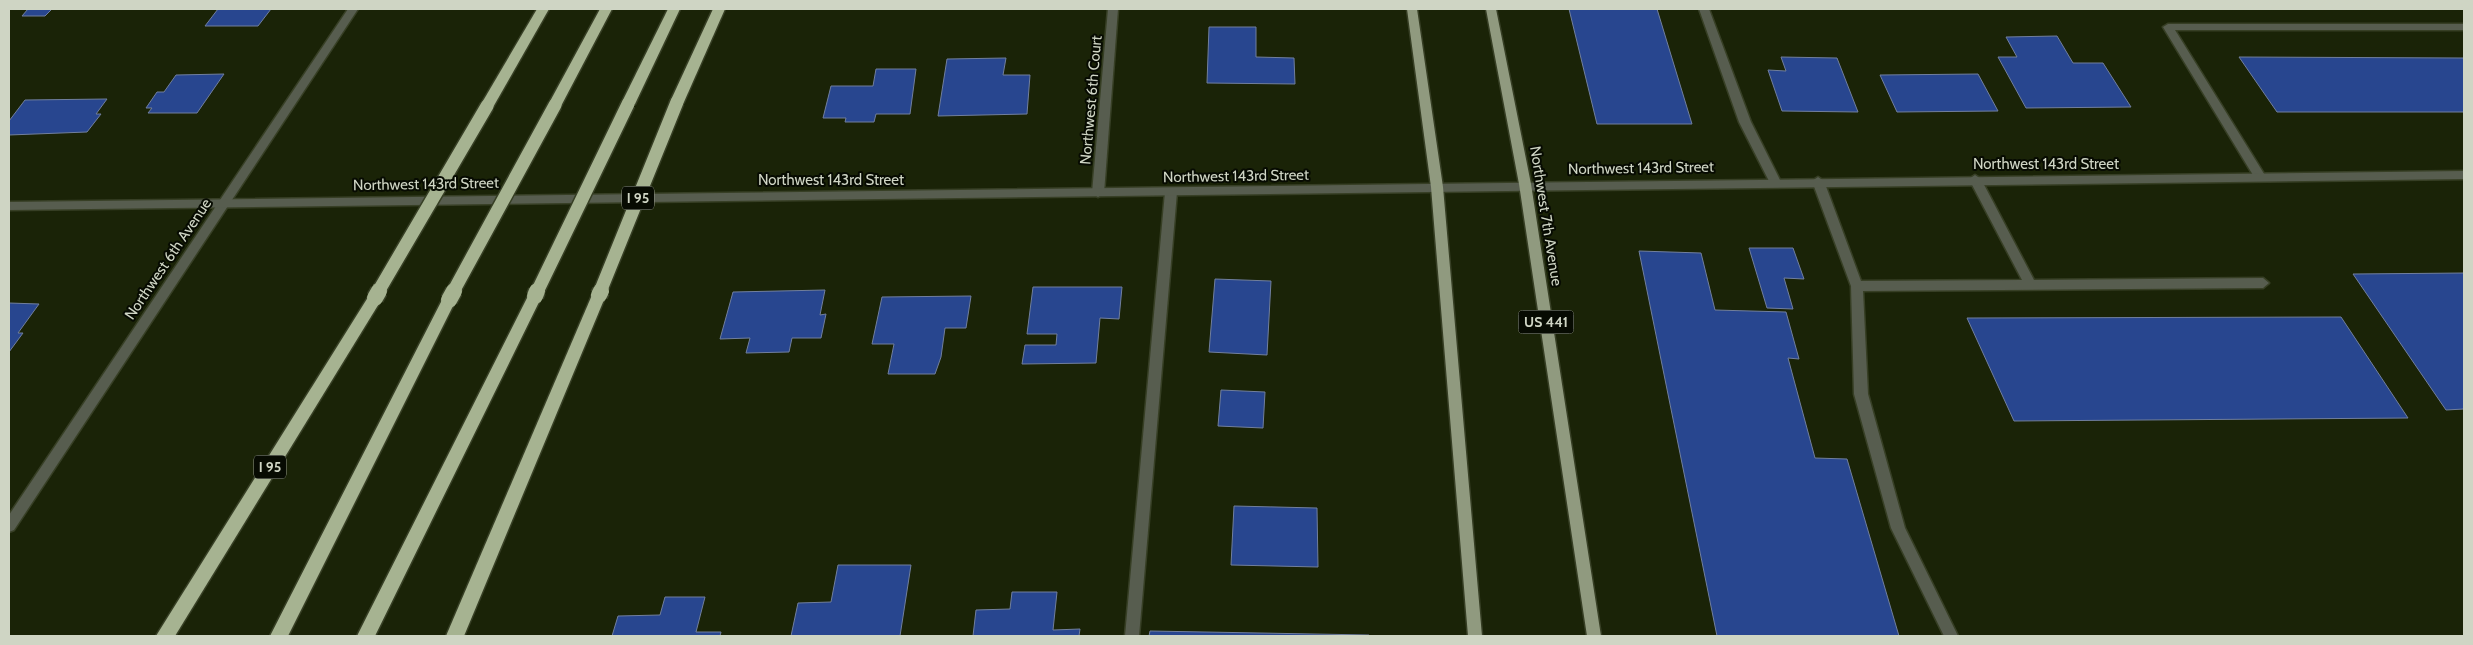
<svg xmlns="http://www.w3.org/2000/svg" width="2473" height="645" viewBox="0 0 2473 645" font-family="Cabin,sans-serif">
  <style>
    .building { fill: #28468f; stroke: #717f9d }
    .lines { fill: none; stroke-linecap: round; stroke-linejoin: round }
    .service-casing { stroke: #373f25; stroke-width: 3 }
    .minor-casing { stroke: #373f25; stroke-width: 3 }
    .tertiary-casing { stroke: #373f25; stroke-width: 3 }
    .primary-casing { stroke: #373f25; stroke-width: 3 }
    .motorway-casing { stroke: #373f25; stroke-width: 3 }
    .service { fill: #575d4f; fill-rule: evenodd }
    .minor { fill: #575d4f; fill-rule: evenodd }
    .tertiary { fill: #575d4f; fill-rule: evenodd }
    .primary { fill: #909a7f; fill-rule: evenodd }
    .motorway { fill: #a6b391; fill-rule: evenodd }
    .motorway-bridge-far1-casing { stroke: #373f25; stroke-width: 16; stroke-linecap: butt }
    .motorway-bridge-casing { stroke: #373f25; stroke-width: 19; stroke-linecap: butt }
    .motorway-bridge-far1 { stroke: #a6b391; stroke-width: 13 }
    .motorway-bridge { stroke: #a6b391; stroke-width: 16 }
    .labels { text-anchor: middle; stroke-width: 4; stroke-linejoin: round; paint-order: stroke }
    .shield { fill: #070b02; stroke: #93988a; stroke-width: 1 }
    .shield-label { font-size: 14px; font-weight: bold; fill: #cfd5c4 }
    .street-label { font-size: 15px; fill: #cfd5c4; stroke: #070b02 }
  </style>
  <rect width="100%" height="100%" fill="#1a2307"/>
  <!-- building -->
  <g class="building">
    <polygon points="28,9 52,9 45,16 22,16"/>
    <polygon points="218,9 271,9 258,26 205,26"/>
    <polygon points="1569,9 1657,9 1692,124 1597,124"/>
    <polygon points="1209,27 1256,27 1256,57 1294,58 1295,84 1207,83"/>
    <polygon points="2057,36 2073,63 2103,63 2131,107 2026,108 1998,57 2017,57 2006,37"/>
    <polygon points="1781,57 1837,58 1858,112 1782,111 1768,70 1786,71"/>
    <polygon points="2239,57 2464,58 2464,112 2277,112"/>
    <polygon points="1006,58 1003,75 1030,75 1027,114 938,116 947,59"/>
    <polygon points="876,69 916,69 910,114 876,114 874,122 845,122 846,118 823,118 831,86 873,86"/>
    <polygon points="224,74 197,113 148,113 152,108 146,108 157,92 164,92 176,75"/>
    <polygon points="1978,74 1998,111 1897,112 1880,75"/>
    <polygon points="107,99 96,114 101,114 87,132 9,135 9,121 25,100"/>
    <polygon points="1749,248 1793,248 1804,279 1784,278 1793,309 1767,308"/>
    <polygon points="1639,251 1701,253 1715,310 1786,312 1799,359 1788,358 1815,458 1847,459 1899,636 1717,636"/>
    <polygon points="2464,273 2464,409 2446,410 2353,274"/>
    <polygon points="1215,279 1271,281 1267,355 1209,352"/>
    <polygon points="1033,287 1122,287 1119,319 1100,318 1096,363 1022,364 1025,345 1056,345 1057,334 1027,334"/>
    <polygon points="825,290 820,315 826,314 821,338 792,338 789,352 746,353 750,338 720,339 733,292"/>
    <polygon points="971,296 966,328 945,328 941,357 935,374 888,374 894,344 872,344 882,297"/>
    <polygon points="9,303 39,304 18,333 23,333 9,352"/>
    <polygon points="2341,317 2408,418 2014,421 1967,318"/>
    <polygon points="1221,390 1265,392 1263,428 1218,426"/>
    <polygon points="1234,506 1317,508 1318,567 1231,565"/>
    <polygon points="838,565 911,565 900,636 791,636 798,603 831,602"/>
    <polygon points="1012,592 1057,592 1053,630 1080,629 1079,636 973,636 976,610 1010,609"/>
    <polygon points="665,597 705,597 696,632 721,632 720,636 612,636 618,616 660,615"/>
    <polygon points="1150,631 1369,635 1369,636 1149,636"/>
  </g>
  <g class="lines">
    <defs>
      <g id="service">
        <polygon points="1699,9 1709,9 1751,122 1781,182 1779,185 1771,185 1739,122"/>
        <polygon points="2168,24 2464,24 2464,30 2175,30 2266,177 2260,181 2256,180 2163,27"/>
        <polygon points="1975,175 1981,179 2034,280 2263,278 2269,283 2263,288 1863,291 1868,394 1905,528 1958,636 1944,636 1891,528 1854,394 1851,286 1812,181 1818,177 1824,181 1861,281 2022,280 1969,179"/>
        <polygon points="1171,188 1177,192 1139,636 1125,636 1165,192"/>
      </g>
      <g id="minor">
        <polygon points="348,9 358,9 14,530 9,532 9,515"/>
        <polygon points="1108,9 1118,9 1104,193 1098,197 1092,193"/>
      </g>
      <polygon id="tertiary" points="2464,171 2464,179 9,210 9,202"/>
      <g id="primary">
        <polygon points="1407,9 1417,9 1443,187 1482,636 1468,636 1431,187"/>
        <polygon points="1486,9 1496,9 1531,184 1601,636 1587,636 1519,184"/>
      </g>
      <g id="motorway">
        <polygon points="537,9 549,9 492,109 482,109 480,106"/>
        <polygon points="600,9 612,9 560,108 550,108 548,105"/>
        <polygon points="668,9 680,9 635,104 628,108 623,107 621,104"/>
        <polygon points="713,9 725,9 684,102 682,105 672,105 670,102"/>
        <polygon points="599,289 604,291 606,295 464,636 446,636 592,295 594,291"/>
        <polygon points="535,290 540,292 542,296 375,636 357,636 528,296 530,292"/>
        <polygon points="375,292 380,294 382,298 380,302 175,636 156,636 370,294"/>
        <polygon points="449,294 454,296 456,300 288,636 270,636 442,300 444,296"/>
      </g>
    </defs>
    <!-- service casing -->
    <use href="#service" class="service-casing"/>
    <!-- minor casing -->
    <use href="#minor" class="minor-casing"/>
    <!-- tertiary casing -->
    <use href="#tertiary" class="tertiary-casing"/>
    <!-- primary casing -->
    <use href="#primary" class="primary-casing"/>
    <!-- motorway casing -->
    <use href="#motorway" class="motorway-casing"/>
    <!-- service -->
    <use href="#service" class="service"/>
    <!-- minor -->
    <use href="#minor" class="minor"/>
    <!-- tertiary -->
    <use href="#tertiary" class="tertiary"/>
    <!-- primary -->
    <use href="#primary" class="primary"/>
    <!-- motorway -->
    <use href="#motorway" class="motorway"/>
    <defs>
      <g id="motorway-bridge-far1">
        <polyline points="378,292 487,106"/>
        <polyline points="453,292 555,105"/>
        <polyline points="537,292 628,104"/>
        <polyline points="600,292 677,102"/>
      </g>
      <g id="motorway-bridge">
        <polyline points="599,295 601,291"/>
        <polyline points="535,296 537,291"/>
        <polyline points="375,298 379,291"/>
        <polyline points="449,300 454,291"/>
      </g>
    </defs>
    <!-- motorway-bridge-far1 casing -->
    <use href="#motorway-bridge-far1" class="motorway-bridge-far1-casing"/>
    <!-- motorway-bridge casing -->
    <use href="#motorway-bridge" class="motorway-bridge-casing"/>
    <!-- motorway-bridge-far1 -->
    <use href="#motorway-bridge-far1" class="motorway-bridge-far1"/>
    <!-- motorway-bridge -->
    <use href="#motorway-bridge" class="motorway-bridge"/>
  </g>
  <g class="labels">
    <!-- shield labels -->
    <g class="shield">
      <rect x="622" y="186.5" width="32" height="23" rx="4"/>
      <rect x="1518.5" y="310.5" width="55" height="23" rx="4"/>
      <rect x="254" y="455.5" width="32" height="23" rx="4"/>
    </g>
    <g class="shield-label">
      <text x="638" y="203">I 95</text>
      <text x="1546" y="327">US 441</text>
      <text x="270" y="472">I 95</text>
    </g>
    <!-- street labels -->
    <g class="street-label">
      <text transform="translate(1091 100) rotate(-85)" y="5">Northwest 6th Court</text>
      <text x="2046" y="169">Northwest 143rd Street</text>
      <text transform="translate(1641 168) rotate(-1)" y="5">Northwest 143rd Street</text>
      <text transform="translate(1236 176) rotate(-1)" y="5">Northwest 143rd Street</text>
      <text x="831" y="185">Northwest 143rd Street</text>
      <text transform="translate(426 184) rotate(-1)" y="5">Northwest 143rd Street</text>
      <text transform="translate(1546 216) rotate(81)" y="5">Northwest 7th Avenue</text>
      <text transform="translate(168 259) rotate(-56)" y="5">Northwest 6th Avenue</text>
    </g>
  </g>
  <!-- border -->
  <rect width="2473" height="645" fill="none" stroke="#cfd5c4" stroke-width="20"/>
</svg>
